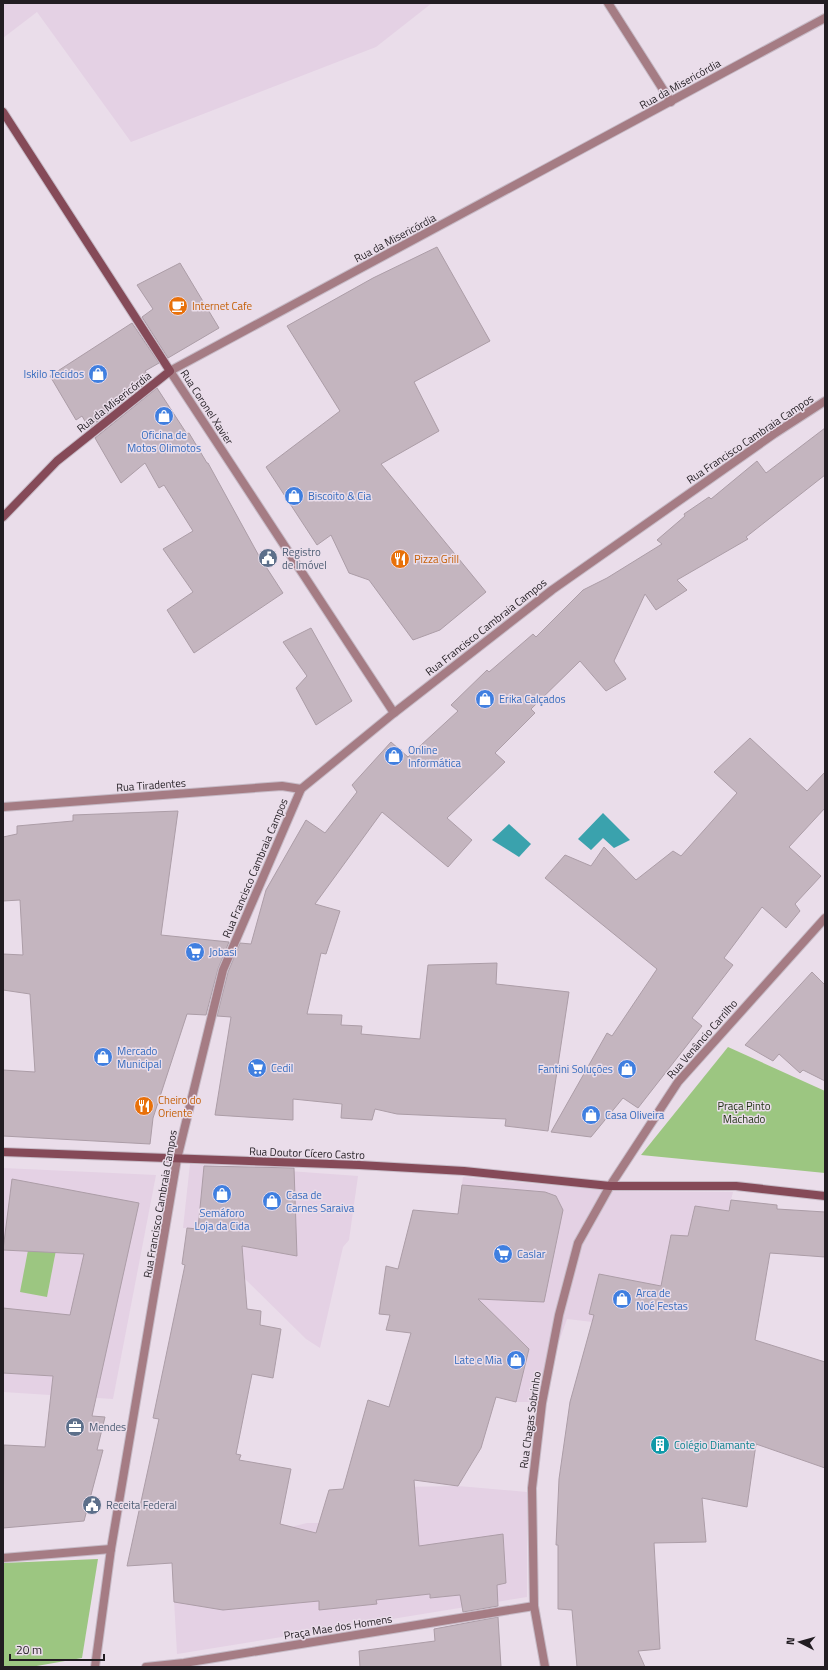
<svg xmlns="http://www.w3.org/2000/svg" width="828" height="1670" viewBox="0 0 828 1670" font-family="'Titillium Web',sans-serif">
  <style>
    .built { fill: #e4d1e4 }
    .green { fill: #9cc681 }
    .water { fill: #3aa2ad }
    .building { fill: #c4b5bf; stroke: #ac9da7 }
    .lines { fill: none; stroke-linecap: round; stroke-linejoin: round }
    .street-casing { stroke: #c6bac6; stroke-width: 10 }
    .secondary-casing { stroke: #c6bac6; stroke-width: 10 }
    .street { stroke: #a57c84; stroke-width: 8 }
    .secondary { stroke: #854a58; stroke-width: 8 }
    .labels { text-anchor: middle; stroke-width: 3; stroke-linejoin: round; paint-order: stroke }
    .street-label { font-size: 11px; fill: #221d22; stroke: #eaddea }
    .food-label { font-size: 11px; fill: #c56008; stroke: #eaddea; text-anchor: start }
    .shop-label { font-size: 11px; fill: #366cbe; stroke: #eaddea; text-anchor: start }
    .service-label { font-size: 11px; fill: #4e5e75; stroke: #eaddea; text-anchor: start }
    .park-label { font-size: 11px; fill: #1d3010; stroke: #eaddea }
    .culture-label { font-size: 11px; fill: #0d838f; stroke: #eaddea; text-anchor: start }
  </style>
  <rect width="100%" height="100%" fill="#eaddea"/>
  <!-- built -->
  <g class="built">
    <polygon points="3,3 432,3 376,47 131,142 37,12 3,38"/>
    <polygon points="190,1164 358,1176 349,1240 343,1247 320,1348 306,1339 244,1278 187,1228 183,1228"/>
    <polygon points="3,1168 156,1175 113,1399 3,1392"/>
    <polygon points="463,1177 611,1191 733,1192 697,1334 567,1319 538,1402 516,1402 427,1378 441,1325"/>
    <polygon points="458,1486 527,1492 527,1597 177,1654 172,1563 220,1545 307,1523 329,1523 399,1487"/>
  </g>
  <!-- green -->
  <g class="green">
    <polygon points="728,1047 825,1091 825,1173 641,1155"/>
    <polygon points="29,1245 56,1250 47,1297 20,1292"/>
    <polygon points="98,1559 82,1658 31,1667 3,1667 3,1563"/>
  </g>
  <!-- water -->
  <g class="water">
    <polygon points="603,813 630,840 614,848 603,838 591,850 578,839"/>
    <polygon points="509,824 531,844 519,857 492,840"/>
  </g>
  <!-- building -->
  <g class="building">
    <polygon points="437,247 490,341 414,382 439,431 381,464 486,592 440,630 413,640 369,580 349,573 331,535 317,545 266,467 340,411 287,326 373,278"/>
    <polygon points="180,263 219,328 168,358 142,317 153,309 137,285"/>
    <polygon points="132,323 159,363 145,371 151,379 89,428 82,416 76,420 50,376"/>
    <polygon points="157,388 187,434 189,433 207,463 208,463 259,556 283,593 194,653 167,610 193,592 163,549 193,531 164,485 159,488 145,463 121,483 95,438"/>
    <polygon points="825,428 825,475 746,537 748,539 677,580 687,590 656,610 645,594 614,661 626,679 606,691 580,661 531,709 535,713 495,753 505,762 447,818 472,840 448,867 382,812 315,904 340,911 326,954 321,953 307,1014 342,1015 341,1025 362,1026 361,1034 420,1039 428,965 497,963 496,984 569,992 548,1131 505,1126 506,1119 397,1114 375,1109 372,1120 341,1118 342,1104 293,1099 293,1120 215,1115 231,1017 217,1016 228,972 240,943 251,944 266,890 306,820 325,833 357,792 352,785 391,742 408,757 458,711 451,705 487,670 489,672 533,634 536,637 583,590 607,578 662,544 657,540 685,516 684,514 709,497 711,499 757,461 766,473"/>
    <polygon points="311,628 352,701 316,725 296,688 307,676 283,642"/>
    <polygon points="750,738 807,791 825,772 825,808 789,847 821,876 795,904 800,911 786,928 762,907 724,958 733,965 692,1018 702,1026 638,1108 623,1098 591,1137 551,1132 607,1033 612,1036 657,969 545,878 565,855 591,866 604,847 636,880 673,851 681,856 737,793 714,772"/>
    <polygon points="178,811 161,935 229,942 218,969 206,1015 187,1014 153,1118 150,1144 3,1136 3,1070 35,1072 30,994 3,990 3,954 23,955 20,900 3,901 3,837 17,834 17,826 73,821 73,815"/>
    <polygon points="812,972 825,985 825,1081 803,1070 800,1073 779,1054 773,1061 745,1045"/>
    <polygon points="204,1166 294,1168 297,1256 242,1246 247,1309 261,1311 260,1325 281,1329 273,1378 252,1374 236,1454 241,1455 239,1460 291,1469 280,1524 316,1533 329,1490 343,1489 368,1400 389,1407 411,1333 386,1330 390,1315 379,1314 386,1266 398,1269 413,1210 458,1214 462,1185 545,1192 556,1196 563,1210 544,1302 478,1299 529,1349 516,1402 496,1397 481,1448 458,1486 414,1480 419,1546 503,1534 506,1583 497,1585 498,1606 463,1612 460,1595 430,1598 430,1594 376,1600 377,1604 319,1610 319,1601 223,1610 174,1602 172,1563 127,1566 159,1419 153,1418 185,1265 182,1264 187,1228 198,1229"/>
    <polygon points="12,1179 139,1203 92,1416 105,1417 97,1450 103,1450 84,1521 3,1528 4,1445 45,1447 53,1376 3,1373 3,1308 70,1315 84,1254 3,1250"/>
    <polygon points="731,1200 777,1205 777,1209 825,1212 825,1257 770,1253 755,1340 825,1362 825,1468 756,1444 747,1507 702,1498 706,1542 654,1543 660,1649 638,1651 645,1667 577,1667 572,1610 558,1609 558,1545 556,1545 559,1479 570,1402 594,1315 589,1314 599,1274 661,1286 671,1235 688,1236 695,1206 729,1211"/>
    <polygon points="498,1617 501,1667 360,1667 359,1651 435,1641 434,1629"/>
  </g>
  <g class="lines">
    <defs>
      <g id="street">
        <polyline points="608,3 671,102"/>
        <polyline points="394,713 170,371 825,18"/>
        <polyline points="3,807 282,786 301,789"/>
        <polyline points="3,1558 111,1549"/>
        <polyline points="95,1667 111,1549 177,1159 223,970 301,789 394,713 552,590 774,434 825,401"/>
        <polyline points="146,1667 184,1663 534,1606"/>
        <polyline points="545,1667 534,1606 532,1488 542,1403 559,1315 578,1243 610,1186 678,1082 825,918"/>
      </g>
      <g id="secondary">
        <polyline points="3,112 170,371 57,461 3,517"/>
        <polyline points="3,1152 359,1165 464,1171 610,1186 736,1186 825,1196"/>
      </g>
    </defs>
    <!-- street casing -->
    <use href="#street" class="street-casing"/>
    <!-- secondary casing -->
    <use href="#secondary" class="secondary-casing"/>
    <!-- street -->
    <use href="#street" class="street"/>
    <!-- secondary -->
    <use href="#secondary" class="secondary"/>
  </g>
  <!-- icons -->
  <defs>
    <symbol id="cafe-disc" viewBox="-11 -11 22 22"><circle r="9.5" fill="#e8710a" stroke="#eaddea"/><path d="M-5.5-4.5H6V0H3Q3 3.5 0 3.5H-2.5Q-5.5 3.5-5.5 0ZM3-3.2v2h1.7v-2ZM-6 4.5H4V6H-6Z" fill="#fff"/></symbol>
    <symbol id="shop-disc" viewBox="-11 -11 22 22"><circle r="9.5" fill="#3f7fe0" stroke="#eaddea"/><path d="M-5-2.5h2.3a2.7 3.5 0 0 1 5.4 0H5L5.5 6h-11ZM-1.5-2.5h3a1.5 2.3 0 0 0-3 0Z" fill="#fff"/></symbol>
    <symbol id="civic-disc" viewBox="-11 -11 22 22"><circle r="9.5" fill="#5c6f8a" stroke="#eaddea"/><path d="M-.6-6.5H3V-4.5H.6V-3L4-1V1h2V6H-6V1h2V-1L-.6-3ZM-1.2 2.5V6h2.4V2.5Z" fill="#fff"/></symbol>
    <symbol id="restaurant-disc" viewBox="-11 -11 22 22"><circle r="9.5" fill="#e8710a" stroke="#eaddea"/><path d="M-5-6h1v4h1v-4h1v4h1v-4h1v5L-1.5 .5V6h-2V.5L-5-1ZM5-6V6H3V1.5H1.5Q1.5-4 5-6Z" fill="#fff"/></symbol>
    <symbol id="supermarket-disc" viewBox="-11 -11 22 22"><circle r="9.5" fill="#3f7fe0" stroke="#eaddea"/><path d="M-6-5.5h2.5l.6 2H6L4.5 2H-2.5L-4.4-4H-6ZM-1.5 3.2a1.3 1.3 0 1 0 .1 0ZM3 3.2a1.3 1.3 0 1 0 .1 0Z" fill="#fff"/></symbol>
    <symbol id="office-disc" viewBox="-11 -11 22 22"><circle r="9.5" fill="#5c6f8a" stroke="#eaddea"/><path d="M-6-3h4V-5.5h4V-3h4V5H-6ZM-1-4.5V-3h2v-1.5ZM-6 0V1H6V0Z" fill="#fff"/></symbol>
    <symbol id="building-disc" viewBox="-11 -11 22 22"><circle r="9.5" fill="#0f9aa8" stroke="#eaddea"/><path d="M-4-6H4V6H1V3H-1V6H-4ZM-2.5-4.3h1.7v1.8h-1.7ZM.8-4.3h1.7v1.8H.8ZM-2.5-1h1.7V.8h-1.7ZM.8-1h1.7V.8H.8Z" fill="#fff"/></symbol>
  </defs>
  <g fill-rule="evenodd">
    <use href="#cafe-disc" x="167" y="295" width="22" height="22"/>
    <use href="#shop-disc" x="87" y="363" width="22" height="22"/>
    <use href="#shop-disc" x="153" y="405" width="22" height="22"/>
    <use href="#shop-disc" x="283" y="485" width="22" height="22"/>
    <use href="#civic-disc" x="257" y="547" width="22" height="22"/>
    <use href="#restaurant-disc" x="389" y="548" width="22" height="22"/>
    <use href="#shop-disc" x="474" y="688" width="22" height="22"/>
    <use href="#shop-disc" x="383" y="745" width="22" height="22"/>
    <use href="#supermarket-disc" x="184" y="941" width="22" height="22"/>
    <use href="#shop-disc" x="92" y="1046" width="22" height="22"/>
    <use href="#supermarket-disc" x="246" y="1057" width="22" height="22"/>
    <use href="#shop-disc" x="616" y="1058" width="22" height="22"/>
    <use href="#restaurant-disc" x="133" y="1095" width="22" height="22"/>
    <use href="#shop-disc" x="580" y="1104" width="22" height="22"/>
    <use href="#shop-disc" x="211" y="1183" width="22" height="22"/>
    <use href="#shop-disc" x="261" y="1190" width="22" height="22"/>
    <use href="#supermarket-disc" x="492" y="1243" width="22" height="22"/>
    <use href="#shop-disc" x="611" y="1288" width="22" height="22"/>
    <use href="#shop-disc" x="505" y="1349" width="22" height="22"/>
    <use href="#office-disc" x="64" y="1416" width="22" height="22"/>
    <use href="#building-disc" x="649" y="1434" width="22" height="22"/>
    <use href="#civic-disc" x="81" y="1494" width="22" height="22"/>
  </g>
  <g class="labels">
    <!-- street labels -->
    <g class="street-label">
      <text transform="translate(680 84) rotate(-29)" y="4">Rua da Misericórdia</text>
      <text transform="translate(395 238) rotate(-28)" y="4">Rua da Misericórdia</text>
      <text transform="translate(114 402) rotate(-38)" y="4">Rua da Misericórdia</text>
      <text transform="translate(207 407) rotate(57)" y="4">Rua Coronel Xavier</text>
      <text transform="translate(750 439) rotate(-34)" y="4">Rua Francisco Cambraia Campos</text>
      <text transform="translate(486 627) rotate(-38)" y="4">Rua Francisco Cambraia Campos</text>
      <text transform="translate(151 785) rotate(-4)" y="4">Rua Tiradentes</text>
      <text transform="translate(255 868) rotate(-67)" y="4">Rua Francisco Cambraia Campos</text>
      <text transform="translate(702 1039) rotate(-49)" y="4">Rua Venâncio Carrilho</text>
      <text transform="translate(307 1153) rotate(2)" y="4">Rua Doutor Cícero Castro</text>
      <text transform="translate(160 1204) rotate(-80)" y="4">Rua Francisco Cambraia Campos</text>
      <text transform="translate(530 1420) rotate(-82)" y="4">Rua Chagas Sobrinho</text>
      <text transform="translate(338 1627) rotate(-9)" y="4">Praça Mae dos Homens</text>
    </g>
    <!-- food labels -->
    <g class="food-label">
      <text x="192" y="310">Internet Cafe</text>
      <text x="414" y="563">Pizza Grill</text>
      <text x="158" y="1104">Cheiro do<tspan x="158" dy="13">Oriente</tspan></text>
    </g>
    <!-- shop labels -->
    <g class="shop-label">
      <text x="84" y="378" text-anchor="end">Iskilo Tecidos</text>
      <text x="164" y="439" text-anchor="middle">Oficina de<tspan x="164" dy="13">Motos Olimotos</tspan></text>
      <text x="308" y="500">Biscoito &amp; Cia</text>
      <text x="499" y="703">Erika Calçados</text>
      <text x="408" y="754">Online<tspan x="408" dy="13">Informática</tspan></text>
      <text x="209" y="956">Jobasi</text>
      <text x="117" y="1055">Mercado<tspan x="117" dy="13">Municipal</tspan></text>
      <text x="271" y="1072">Cedil</text>
      <text x="613" y="1073" text-anchor="end">Fantini Soluções</text>
      <text x="605" y="1119">Casa Oliveira</text>
      <text x="286" y="1199">Casa de<tspan x="286" dy="13">Carnes Saraiva</tspan></text>
      <text x="222" y="1217" text-anchor="middle">Semáforo<tspan x="222" dy="13">Loja da Cida</tspan></text>
      <text x="517" y="1258">Caslar</text>
      <text x="636" y="1297">Arca de<tspan x="636" dy="13">Noé Festas</tspan></text>
      <text x="502" y="1364" text-anchor="end">Late e Mia</text>
    </g>
    <!-- service labels -->
    <g class="service-label">
      <text x="282" y="556">Registro<tspan x="282" dy="13">de Imóvel</tspan></text>
      <text x="89" y="1431">Mendes</text>
      <text x="106" y="1509">Receita Federal</text>
    </g>
    <!-- park labels -->
    <g class="park-label">
      <text x="744" y="1110">Praça Pinto<tspan x="744" dy="13">Machado</tspan></text>
    </g>
    <!-- culture labels -->
    <g class="culture-label">
      <text x="674" y="1449">Colégio Diamante</text>
    </g>
  </g>
  <!-- border -->
  <rect width="828" height="1670" fill="none" stroke="#221d22" stroke-width="8"/>
  <!-- north arrow -->
  <g transform="translate(800 1642) rotate(276)" stroke="#eaddea" stroke-width="3" paint-order="stroke">
  <path d="M0-3L7 15L0 10L-7 15Z" fill="#221d22"/>
  <text y="-6" font-size="11" font-weight="bold" text-anchor="middle" fill="#221d22">N</text>
  </g>
  <!-- scale -->
  <path d="M10 1654v6h94v-6" fill="none" stroke="#221d22" stroke-width="2"/>
  <text x="16" y="1654" font-size="12" fill="#221d22" stroke="#eaddea" stroke-width="3" paint-order="stroke">20 m</text>
</svg>
